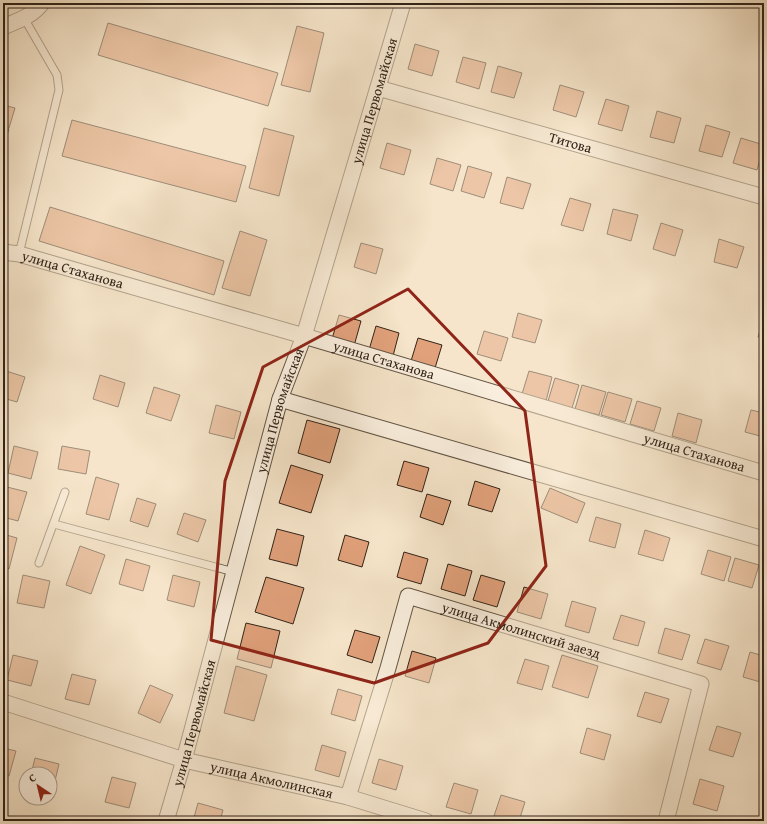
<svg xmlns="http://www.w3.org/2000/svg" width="767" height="824" viewBox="0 0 767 824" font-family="'Gentium Book Plus',serif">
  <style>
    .building { fill: #e1a17b; stroke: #312318 }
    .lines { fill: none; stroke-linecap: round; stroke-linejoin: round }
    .service-casing { stroke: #625444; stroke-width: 9 }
    .minor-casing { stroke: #625444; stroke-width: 17 }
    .service { stroke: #f9eedd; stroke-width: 7 }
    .minor { stroke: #f9eedd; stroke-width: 15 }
    .marked { fill: none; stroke: #8f2418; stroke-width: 3; stroke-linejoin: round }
    .labels { text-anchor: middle; stroke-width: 3; stroke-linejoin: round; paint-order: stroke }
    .street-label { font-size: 14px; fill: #312318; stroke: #f9eedd }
  </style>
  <rect width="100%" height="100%" fill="#f6e5ca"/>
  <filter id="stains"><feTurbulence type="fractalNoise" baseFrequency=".005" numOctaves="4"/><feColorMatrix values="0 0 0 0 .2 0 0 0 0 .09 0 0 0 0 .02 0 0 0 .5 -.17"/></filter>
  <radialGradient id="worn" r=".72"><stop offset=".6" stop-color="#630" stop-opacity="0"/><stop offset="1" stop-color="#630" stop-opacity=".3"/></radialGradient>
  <!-- building -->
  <g class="building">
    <polygon points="108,23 278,73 268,106 98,55"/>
    <polygon points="297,26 324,33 310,92 281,85"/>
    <polygon points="415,44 439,51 432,76 408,69"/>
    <polygon points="463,57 486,63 479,89 456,82"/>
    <polygon points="498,66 522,73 514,98 491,92"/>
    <polygon points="560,85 584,92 576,117 553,110"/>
    <polygon points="606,99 629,106 622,131 598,124"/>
    <polygon points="3,105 15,108 9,128 3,127"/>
    <polygon points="657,111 681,118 674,143 650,137"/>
    <polygon points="72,120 246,166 236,202 62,156"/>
    <polygon points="706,125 730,132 722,157 699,151"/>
    <polygon points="3,127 9,129 3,148"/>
    <polygon points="264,128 294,136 279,196 249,188"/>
    <polygon points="741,138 764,145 757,170 733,163"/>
    <polygon points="387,143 411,150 404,175 380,168"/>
    <polygon points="437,158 461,165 453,191 430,184"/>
    <polygon points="468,166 492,173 484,198 461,191"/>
    <polygon points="507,177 531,184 523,209 500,203"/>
    <polygon points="570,198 591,204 583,231 561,225"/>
    <polygon points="50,207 224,261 214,295 39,241"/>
    <polygon points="613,209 638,215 631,241 607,234"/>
    <polygon points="661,223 683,230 675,256 653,249"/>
    <polygon points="240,231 267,240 250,296 222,288"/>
    <polygon points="719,239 744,247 737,268 714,262"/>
    <polygon points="361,243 383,249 376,274 354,267"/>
    <polygon points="518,313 542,320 535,343 512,337"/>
    <polygon points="339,315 361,321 354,346 332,339"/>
    <polygon points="763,319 764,319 764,339 758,337"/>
    <polygon points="376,326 399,333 393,356 369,350"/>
    <polygon points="484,331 508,338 501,361 477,354"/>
    <polygon points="418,338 442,345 435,368 411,361"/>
    <polygon points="3,370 25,377 17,402 3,398"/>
    <polygon points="529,371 552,377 546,401 522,394"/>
    <polygon points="100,375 125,383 118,407 93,399"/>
    <polygon points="555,378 579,385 572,408 548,401"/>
    <polygon points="582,385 606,392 599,415 575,409"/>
    <polygon points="154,387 180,395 171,421 146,413"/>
    <polygon points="608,392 632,399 625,422 601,415"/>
    <polygon points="637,401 661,408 654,431 630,424"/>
    <polygon points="216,405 241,412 234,439 209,433"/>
    <polygon points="751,410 764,413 764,437 745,432"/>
    <polygon points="678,413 702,420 696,443 672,436"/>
    <polygon points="307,420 340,429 330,463 298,453"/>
    <polygon points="14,446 38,452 31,479 8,473"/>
    <polygon points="62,446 90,451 86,474 58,469"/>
    <polygon points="404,461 429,468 422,492 397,485"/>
    <polygon points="291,465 323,475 311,513 279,503"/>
    <polygon points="96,477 119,484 109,520 86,514"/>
    <polygon points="475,481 500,489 492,512 468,505"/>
    <polygon points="3,486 27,492 18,521 3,517"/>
    <polygon points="550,488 585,503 577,523 541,508"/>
    <polygon points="427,494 451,501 443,525 420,517"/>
    <polygon points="137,498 156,504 148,527 130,521"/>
    <polygon points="184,513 206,520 198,542 177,534"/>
    <polygon points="596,517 621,524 615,548 589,541"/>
    <polygon points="277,529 304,536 297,566 269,559"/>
    <polygon points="645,530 670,538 663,561 638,554"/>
    <polygon points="3,534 17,538 9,569 3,567"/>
    <polygon points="345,535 369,542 362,567 338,560"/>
    <polygon points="80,546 105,555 91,594 66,585"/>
    <polygon points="708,550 731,557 724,581 701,574"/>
    <polygon points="404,552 428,559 421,584 397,577"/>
    <polygon points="735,558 759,565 752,588 728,581"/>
    <polygon points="126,559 150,566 143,591 119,584"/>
    <polygon points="448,564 472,571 465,596 441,589"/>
    <polygon points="23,575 50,581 44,608 17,603"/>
    <polygon points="173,575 200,582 194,607 167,600"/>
    <polygon points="481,575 505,582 497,607 473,600"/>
    <polygon points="266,577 304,588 293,624 255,612"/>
    <polygon points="524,587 548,594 541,619 517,612"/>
    <polygon points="572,601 596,608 589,633 565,626"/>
    <polygon points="621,615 645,622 638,646 613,639"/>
    <polygon points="246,623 280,631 271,668 237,659"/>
    <polygon points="665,628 690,635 682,660 658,653"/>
    <polygon points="355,630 380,637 372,663 347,655"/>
    <polygon points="705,639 729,646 721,670 697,663"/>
    <polygon points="412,651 436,658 429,683 405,676"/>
    <polygon points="750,652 764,656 764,683 743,677"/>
    <polygon points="13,655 38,661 31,686 7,680"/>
    <polygon points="562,655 598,666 588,698 552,687"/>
    <polygon points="525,659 549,666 542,690 517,683"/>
    <polygon points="236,666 267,675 254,721 224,713"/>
    <polygon points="72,674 96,680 89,705 65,699"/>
    <polygon points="150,685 173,695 160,723 138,713"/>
    <polygon points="338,689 362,696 355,721 331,714"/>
    <polygon points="645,692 669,699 661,723 637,716"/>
    <polygon points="717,726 741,733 733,757 709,750"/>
    <polygon points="587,728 611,735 604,760 580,753"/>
    <polygon points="322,745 346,752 339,777 315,770"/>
    <polygon points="3,748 16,751 9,776 3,774"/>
    <polygon points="35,758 59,764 53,789 50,788 50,774 31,774"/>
    <polygon points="379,759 403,766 396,790 372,783"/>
    <polygon points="112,777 136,783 129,808 105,802"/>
    <polygon points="700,779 724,786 717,811 693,804"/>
    <polygon points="454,783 478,790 471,814 446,807"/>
    <polygon points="501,795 525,802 519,821 500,821 493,819"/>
    <polygon points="198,803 223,810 220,821 193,821"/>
  </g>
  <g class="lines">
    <defs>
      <g id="service">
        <polyline points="19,254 59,90 57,75 24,18"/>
        <polyline points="54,524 234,572"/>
        <polyline points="39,563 65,492"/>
      </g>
      <g id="minor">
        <path d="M3,27c14,-6 30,-11 39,-24"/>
        <path id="s1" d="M378,88l386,109"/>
        <path id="s2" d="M3,252l16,2 285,82 460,137"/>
        <polyline points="280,399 764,539"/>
        <path id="s3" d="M3,702l181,58 164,37 78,24"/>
        <path id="s4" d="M348,797l40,-129 20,-72 293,88 -35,137"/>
        <path id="s5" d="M166,821l18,-61 96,-361 24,-63 99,-333"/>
      </g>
    </defs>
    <!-- service casing -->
    <use href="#service" class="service-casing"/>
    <!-- minor casing -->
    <use href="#minor" class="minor-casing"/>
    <!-- service -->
    <use href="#service" class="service"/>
    <!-- minor -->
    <use href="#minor" class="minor"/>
  </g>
  <!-- marked area -->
  <path d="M0 0H767V824H0ZM408,289l117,122 21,155 -58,77 -114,40 -163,-43 14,-159 38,-114z" fill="#f6e5ca" fill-opacity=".55" fill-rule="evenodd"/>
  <path class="marked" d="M408,289l117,122 21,155 -58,77 -114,40 -163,-43 14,-159 38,-114z"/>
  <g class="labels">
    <!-- street labels -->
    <g class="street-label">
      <text dy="5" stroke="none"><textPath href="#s5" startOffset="750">улица Первомайская</textPath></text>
      <text dy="5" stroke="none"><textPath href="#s1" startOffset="200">Титова</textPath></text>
      <text dy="5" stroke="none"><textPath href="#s2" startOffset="72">улица Стаханова</textPath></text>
      <text dy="5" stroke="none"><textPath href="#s2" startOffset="396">улица Стаханова</textPath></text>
      <text dy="5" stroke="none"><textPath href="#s5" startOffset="426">улица Первомайская</textPath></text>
      <text dy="5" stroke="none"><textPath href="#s2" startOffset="720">улица Стаханова</textPath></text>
      <text dy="5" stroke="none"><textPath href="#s4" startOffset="328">улица Акмолинский заезд</textPath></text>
      <text dy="5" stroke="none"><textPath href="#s5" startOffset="102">улица Первомайская</textPath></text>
      <text dy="5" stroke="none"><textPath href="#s3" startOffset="280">улица Акмолинская</textPath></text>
    </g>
  </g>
  <!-- margin -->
  <rect width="767" height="824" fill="none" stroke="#f6e5ca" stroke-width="16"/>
  <rect x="4" y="4" width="759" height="816" fill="none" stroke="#312318" stroke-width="2"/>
  <rect x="8" y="8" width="751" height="808" fill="none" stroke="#312318"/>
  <!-- north arrow -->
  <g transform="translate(38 786) rotate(325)"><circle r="19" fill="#f9eedd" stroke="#a99d8e"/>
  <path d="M0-3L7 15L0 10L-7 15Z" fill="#8f2418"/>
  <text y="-6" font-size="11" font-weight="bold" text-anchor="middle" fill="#312318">С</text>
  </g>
  <rect width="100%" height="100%" filter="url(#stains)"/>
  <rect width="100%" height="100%" fill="url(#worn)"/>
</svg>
